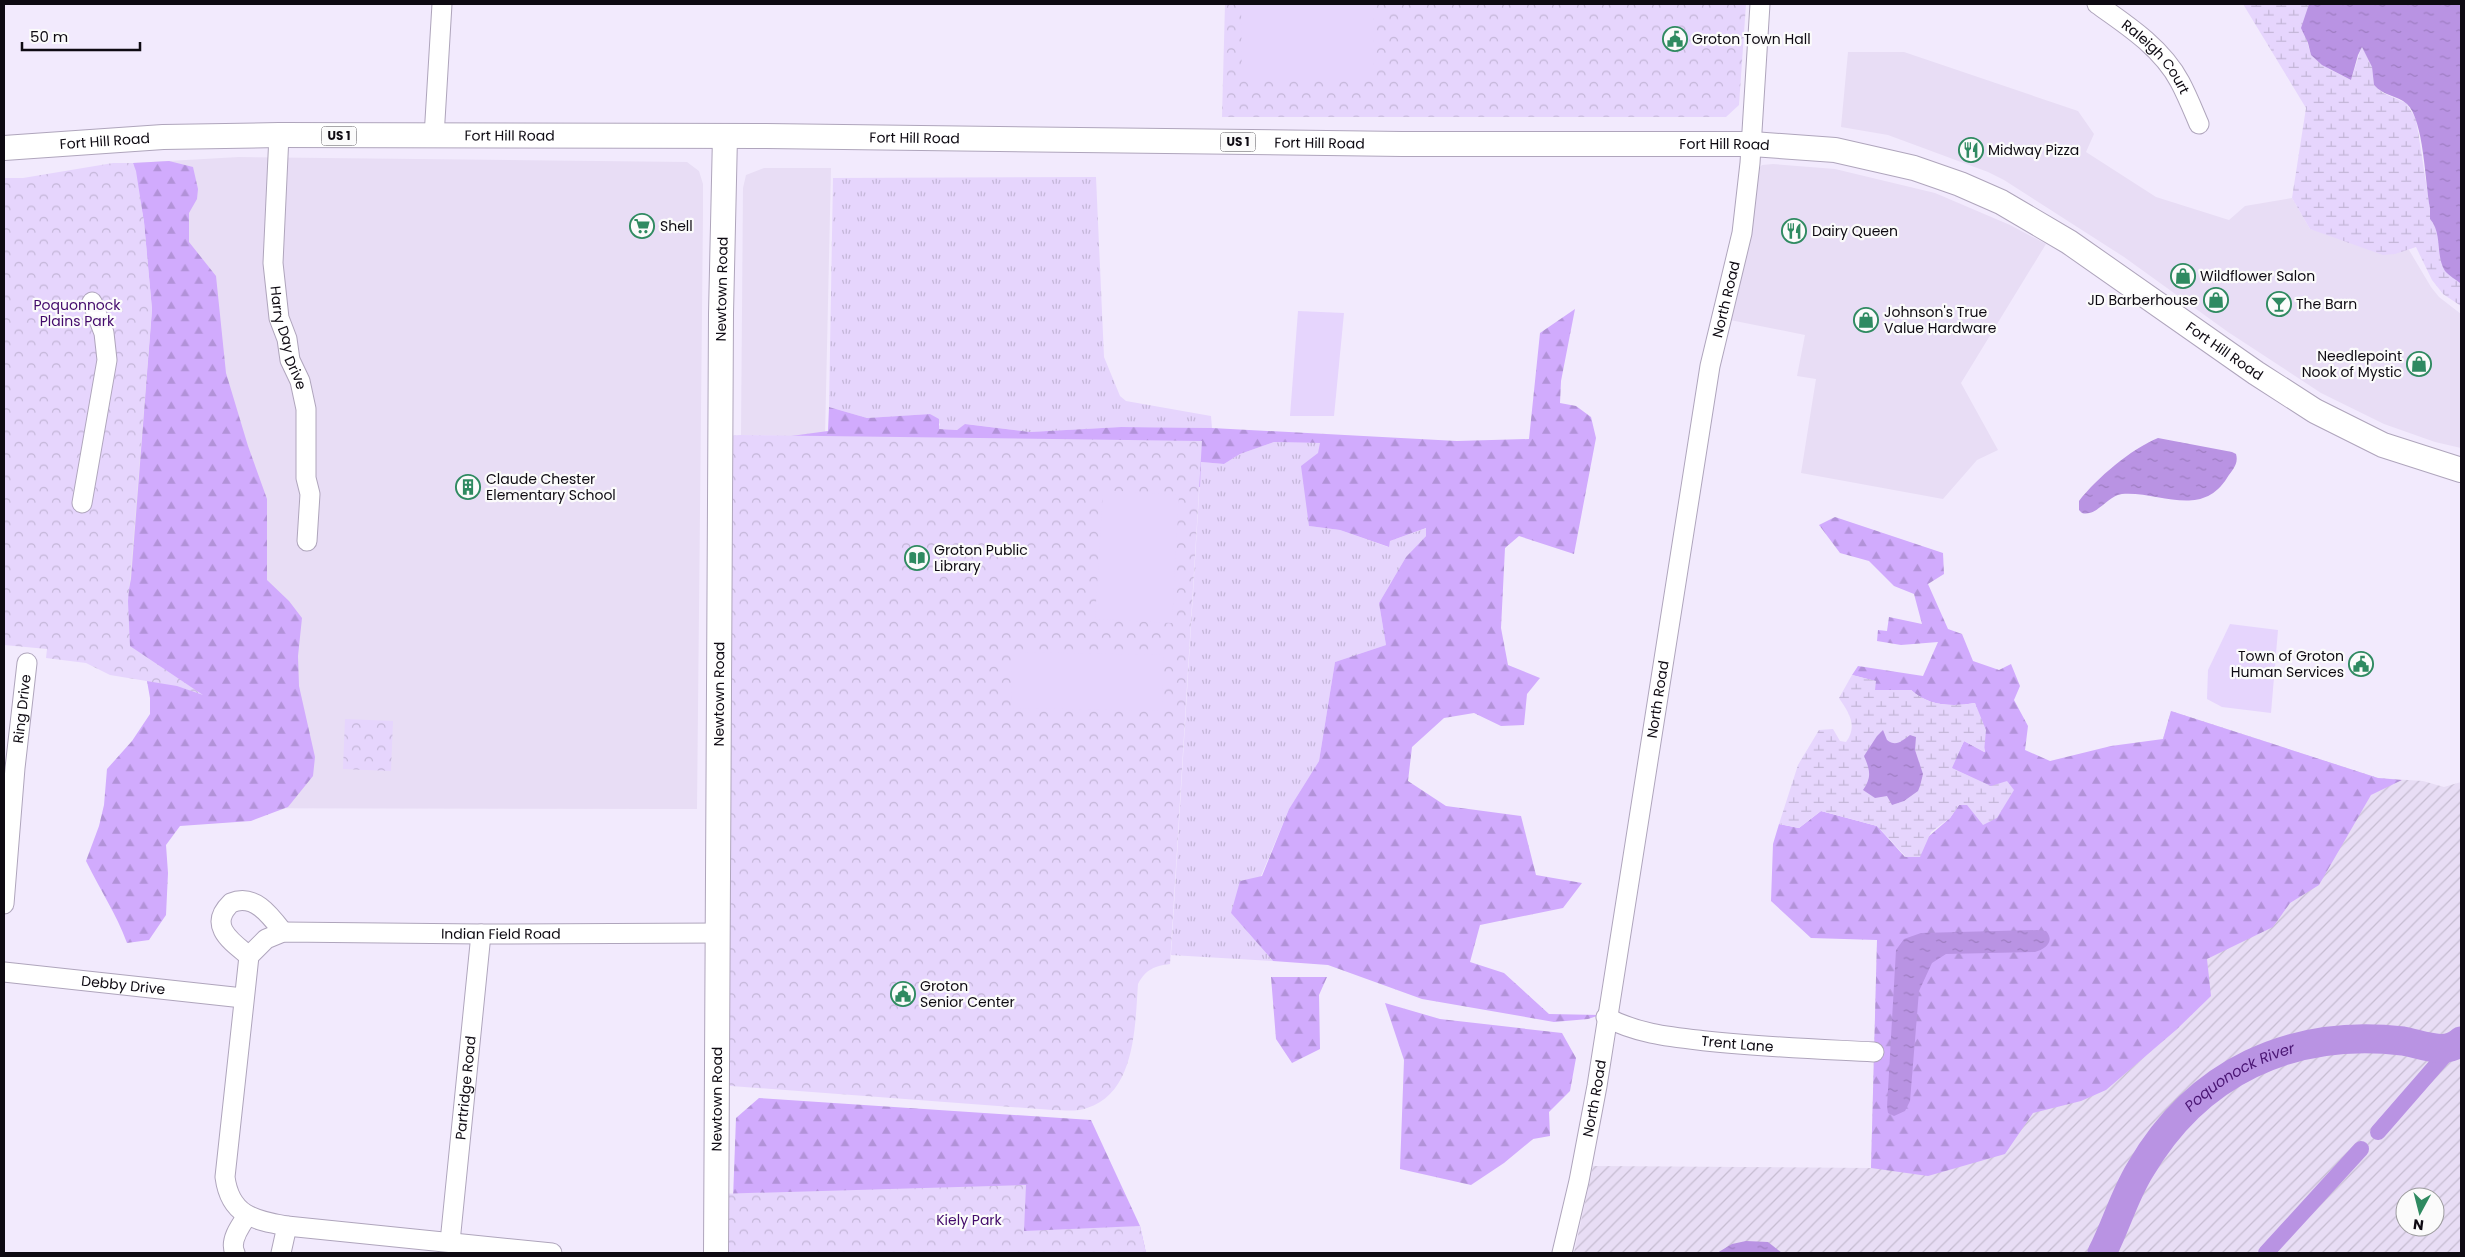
<svg xmlns="http://www.w3.org/2000/svg" width="2465" height="1257" viewBox="0 0 2465 1257" font-family="Poppins,sans-serif">
  <style>
    .built { fill: #e8ddf5 }
    .industrial { fill: url(#industrial-furrows); fill-rule: evenodd }
    .grass { fill: url(#grass-tufts) }
    .forest { fill: url(#forest-firs) }
    .wetland { fill: url(#wetland-marsh) }
    .park { fill: url(#park-crowns) }
    .garden { fill: #e6d5fd }
    .water { fill: url(#water-ripples) }
    .lines { fill: none; stroke-linecap: round; stroke-linejoin: round }
    .canal { stroke: #b993e3; stroke-width: 16 }
    .river { stroke: #b993e3; stroke-width: 29 }
    .minor-casing { stroke: #afa5bc; stroke-width: 21 }
    .major-casing { stroke: #afa5bc; stroke-width: 26 }
    .minor { stroke: #fff; stroke-width: 19 }
    .major { stroke: #fff; stroke-width: 24 }
    .labels { text-anchor: middle; stroke-width: 4.5; stroke-linejoin: round; paint-order: stroke }
    .shield { fill: #fbfbfb; stroke: #555258; stroke-width: 1 }
    .shield-label { font-size: 12px; font-weight: bold; fill: #0e0a12 }
    .poi-label { font-size: 14px; fill: #0e0a12; stroke: #fbfbfb; text-anchor: start }
    .street-label { font-size: 14px; fill: #0e0a12; stroke: #fbfbfb }
    .park-label { font-size: 14px; fill: #430a6b; stroke: #fbfbfb }
    .water-label { font-size: 15px; font-style: italic; fill: #4a1573; stroke: #fbfbfb }
  </style>
  <defs>
    <pattern id="industrial-furrows" width="10" height="10" patternUnits="userSpaceOnUse" patternTransform="scale(1.25)"><rect width="10" height="10" fill="#e8ddf5"/><path d="M-1 1l2-2M0 10L10 0M9 11l2-2" fill="none" stroke="#c6bcd1"/></pattern>
    <pattern id="grass-tufts" width="24" height="20" patternUnits="userSpaceOnUse" patternTransform="scale(1.25)"><rect width="24" height="20" fill="#e6d5fd"/><path d="M3 7l-1-3M5 7V3M7 7l1-3M15 17l-1-3M17 17v-4M19 17l1-3" fill="none" stroke="#c4b6d8"/></pattern>
    <pattern id="forest-firs" width="22" height="20" patternUnits="userSpaceOnUse" patternTransform="scale(1.25)"><rect width="22" height="20" fill="#d1abfd"/><path d="M5 1l3.5 6h-7zM16 11l3.5 6h-7z" fill="#b292d8"/></pattern>
    <pattern id="wetland-marsh" width="20" height="14" patternUnits="userSpaceOnUse" patternTransform="scale(1.25)"><rect width="20" height="14" fill="#e6d5fd"/><path d="M1 5h8M5 5V1M11 12h8M15 12V8" fill="none" stroke="#c4b6d8"/></pattern>
    <pattern id="park-crowns" width="20" height="18" patternUnits="userSpaceOnUse" patternTransform="scale(1.25)"><rect width="20" height="18" fill="#e6d5fd"/><path d="M2 6a3 3 0 1 1 6 0M12 15a3 3 0 1 1 6 0" fill="none" stroke="#c4b6d8"/></pattern>
    <pattern id="water-ripples" width="26" height="14" patternUnits="userSpaceOnUse" patternTransform="scale(1.25)"><rect width="26" height="14" fill="#b993e3"/><path d="M2 4q2-2 4 0t4 0M15 11q2-2 4 0t4 0" fill="none" stroke="#9e7dc2"/></pattern>
  </defs>
  <rect width="100%" height="100%" fill="#f2eafd"/>
  <!-- built -->
  <g class="built">
    <polygon points="1848,52 1904,52 2078,111 2094,134 2086,152 2156,197 2229,220 2245,206 2292,198 2310,229 2409,250 2431,287 2439,297 2461,314 2461,448 2435,442 2384,424 2321,393 2228,332 2124,257 2004,180 1988,172 1888,135 1841,127"/>
    <polygon points="239,157 687,162 699,171 703,184 703,213 697,809 162,808 168,685 128,601 146,250 144,222 133,163"/>
    <polygon points="1773,164 1835,169 1935,193 2010,225 2046,244 1961,383 1998,450 1977,460 1943,499 1801,473 1816,379 1797,376 1805,335 1730,320 1758,169 1762,165"/>
    <polygon points="764,168 831,168 825,437 741,435 743,188 746,175"/>
  </g>
  <!-- industrial -->
  <path class="industrial" d="M2171,711l207,67 45,3 21,6 17,-5v471h-887l19,-87 278,2 7,-260 253,-55zM2405,1197h30v30h-30z"/>
  <!-- grass -->
  <g class="grass">
    <polygon points="1096,177 1104,357 1120,396 1126,401 1211,416 1212,428 1121,427 1030,432 966,424 957,430 938,429 940,424 930,414 867,418 829,407 833,178"/>
    <polygon points="1274,442 1321,443 1309,526 1340,530 1388,547 1390,541 1427,528 1426,536 1406,557 1379,603 1386,645 1335,662 1319,761 1289,809 1261,876 1231,913 1273,961 1171,955 1201,462 1224,464 1240,454"/>
  </g>
  <!-- forest -->
  <g class="forest">
    <path d="M169,161l24,6 5,22 -1,10 -8,14v29l27,34 10,97 22,73 19,53v81l22,21 13,17 -4,38 1,30 16,71 -2,19 -25,31 -37,14 -71,5 -14,19 2,28 -2,42 -17,25 -22,3c-11,-30 -27,-53 -41,-82l13,-35 5,-21 3,-36 25,-28 18,-27v-16l-3,-17 -33,-21 17,-81 21,-269 -8,-88 -11,-59z"/>
    <polygon points="1575,309 1561,381 1560,403 1576,406 1591,417 1596,438 1574,554 1519,536 1505,548 1501,628 1508,665 1540,678 1527,694 1524,725 1501,726 1474,713 1444,718 1412,747 1408,781 1446,806 1521,816 1536,875 1582,883 1563,908 1480,925 1470,962 1504,973 1549,1014 1600,1015 1588,1019 1554,1022 1422,999 1328,965 1273,961 1231,913 1240,881 1262,876 1289,809 1319,761 1335,662 1386,645 1379,603 1406,557 1426,536 1426,528 1390,541 1389,547 1340,530 1309,526 1301,466 1318,453 1320,443 1274,442 1240,454 1224,464 1201,462 1200,487 791,436 828,431 829,407 867,418 930,414 939,419 939,429 957,430 965,424 1030,432 1121,427 1212,428 1457,441 1529,439 1540,333"/>
    <path d="M1835,517l108,36 1,21 -16,10 20,45 14,5 11,27 26,9 12,-6 9,22 -6,14 14,26 -3,24 25,11 61,-15 52,-7 8,-28 207,67 24,2 -31,15 -52,90 -29,18 -17,24 -66,32 4,37 -35,34 -70,60 -25,11 -48,12 -28,41 -77,22 -57,-8 6,-228 -66,-2 -40,-37 2,-57 6,-20 20,4 22,-17 56,15 28,31 45,-39 9,-13h8l24,-18 -40,-19 13,-27 21,11 -10,-49c-23,4 -47,3 -64,-13h-37l1,-9 -23,-6 6,-9 65,10 15,-34 -37,3 -24,-4 1,-11 9,1 2,-14 33,7 -8,-30 -20,-8 -25,-25 -29,-8 -21,-28z"/>
    <polygon points="1271,977 1327,977 1319,995 1320,1049 1292,1063 1276,1039"/>
    <polygon points="1385,1003 1440,1019 1562,1033 1576,1058 1570,1091 1549,1112 1550,1136 1533,1139 1504,1163 1471,1185 1400,1169 1404,1060"/>
    <polygon points="759,1098 1091,1120 1140,1226 1146,1253 731,1253 736,1118"/>
  </g>
  <!-- wetland -->
  <g class="wetland">
    <path d="M2243,4h66c-7,25 -5,27 2,51l18,14 22,11 11,-34 10,21 2,18 9,8 23,10 10,16 14,89v11l7,9 7,39 17,17v22l-18,-12 -11,-14 -16,-33 -21,7 -12,1 -73,-26 -18,-31 14,-90z"/>
    <path d="M1852,675l24,6 -1,9h36c17,16 42,17 64,13l11,27 -2,22 -20,-11 -12,27 39,18 16,-5 7,9 -17,28 -14,7 -16,-20h-8l-9,13 -19,14 -11,25h-14l-29,-31 -56,-15 -22,17 -20,-4 19,-59 21,-35 14,-1 7,12 6,1c12,-16 3,-29 -7,-44z"/>
  </g>
  <!-- park -->
  <g class="park">
    <polygon points="1225,4 1746,4 1739,105 1726,117 1222,117"/>
    <polygon points="113,163 133,163 136,171 144,222 152,309 128,601 130,646 203,695 177,686 110,675 86,663 46,658 47,649 4,645 4,178 23,178"/>
    <path d="M741,435l461,6 -32,523c-15,2 -24,5 -32,20 -3,40 -2,109 -51,124 -10,4 -23,2 -34,2l-335,-25 3,-649z"/>
    <polygon points="345,719 393,721 391,771 343,769"/>
    <polygon points="1026,1185 1024,1231 1140,1226 1146,1253 716,1253 716,1194"/>
  </g>
  <!-- garden -->
  <g class="garden">
    <polygon points="1241,4 1373,4 1373,77 1242,77"/>
    <polygon points="1298,311 1344,313 1334,416 1290,416"/>
    <polygon points="1103,490 1179,495 1172,623 1095,619"/>
    <polygon points="2230,624 2278,630 2271,713 2222,707 2207,699 2208,670"/>
    <polygon points="1012,652 1164,655 1162,711 1011,708"/>
  </g>
  <!-- water -->
  <g class="water">
    <path d="M2309,4h152v280c-4,-4 -12,-8 -16,-13 -10,-16 -2,-37 -15,-52v-11c-5,-25 -6,-88 -23,-104 -10,-9 -24,-8 -33,-19l-2,-18 -10,-20 -4,8 -7,25 -29,-15 -11,-10 -3,-12 -7,-15z"/>
    <path d="M2158,438l74,14 4,2c3,10 -4,16 -9,24 -26,41 -67,13 -105,16 -15,2 -25,23 -40,19l-3,-3v-9c18,-23 52,-52 79,-63z"/>
    <path d="M1883,730l4,10c9,7 15,1 23,-5l6,2 -1,13 8,24 -3,12 -2,5 -14,10 -12,4 -5,-9 -12,2 -12,-8c9,-13 7,-20 1,-34l13,-20z"/>
    <path d="M2037,930l9,1c9,10 0,18 -11,21l-89,2 -14,9 -13,28 -9,110 -5,10 -11,5 -6,-3 -1,-6 9,-157 8,-11 17,-6z"/>
    <polygon points="1746,1241 1768,1242 1782,1253 1717,1253 1732,1244"/>
  </g>
  <g class="lines">
    <!-- canal -->
    <g class="canal">
      <polyline points="2378,1132 2452,1047"/>
      <polyline points="2266,1253 2361,1149"/>
    </g>
    <!-- river -->
    <path class="river" id="s1" d="M2102,1253c14,-27 22,-57 38,-83 57,-98 151,-142 263,-129 18,3 43,15 58,0"/>
    <defs>
      <g id="minor">
        <path id="s2" d="M2097,4c30,21 65,44 83,78 7,13 13,28 19,42"/>
        <path id="s3" d="M279,135l-6,128 6,55 8,21 3,21 10,21 6,28v69l4,16 -3,47"/>
        <polyline points="434,137 442,4"/>
        <polyline points="82,503 107,360 104,333 92,302"/>
        <path id="s4" d="M4,904l11,-136 12,-105"/>
        <path d="M249,956c-17,-14 -42,-30 -18,-53 23,-10 39,12 52,29"/>
        <path id="s5" d="M4,972l239,26"/>
        <path id="s6" d="M1606,1017c31,17 65,20 100,24 55,6 111,8 168,11"/>
        <path id="s7" d="M450,1242l31,-308"/>
        <path d="M235,1253c-6,-12 5,-27 12,-37"/>
        <polyline points="281,1253 287,1226"/>
        <path id="s8" d="M552,1253l-265,-27c-34,-6 -57,-11 -62,-49l24,-221 17,-17 17,-7 198,2 238,-1"/>
        <path id="s9" d="M1562,1253l17,-72 18,-95 113,-720 32,-133 8,-70 10,-159"/>
      </g>
      <g id="major">
        <path id="s10" d="M4,148l159,-11 116,-2 487,1 636,8h350l83,6 79,18 46,16 41,18 68,40 187,131 59,38 68,34 78,25"/>
        <path id="s11" d="M716,1253l5,-939 4,-178"/>
      </g>
    </defs>
    <!-- minor casing -->
    <use href="#minor" class="minor-casing"/>
    <!-- major casing -->
    <use href="#major" class="major-casing"/>
    <!-- minor -->
    <use href="#minor" class="minor"/>
    <!-- major -->
    <use href="#major" class="major"/>
  </g>
  <!-- icons -->
  <defs>
    <symbol id="civic-ring" viewBox="-11 -11 22 22"><circle r="9.5" fill="#fbfbfb" stroke="#2f8a61" stroke-width="1.5"/><path d="M-.6-6.5H3V-4.5H.6V-3L4-1V1h2V6H-6V1h2V-1L-.6-3ZM-1.2 2.5V6h2.4V2.5Z" fill="#2f8a61"/></symbol>
    <symbol id="restaurant-ring" viewBox="-11 -11 22 22"><circle r="9.5" fill="#fbfbfb" stroke="#2f8a61" stroke-width="1.5"/><path d="M-5-6h1v4h1v-4h1v4h1v-4h1v5L-1.5 .5V6h-2V.5L-5-1ZM5-6V6H3V1.5H1.5Q1.5-4 5-6Z" fill="#2f8a61"/></symbol>
    <symbol id="supermarket-ring" viewBox="-11 -11 22 22"><circle r="9.5" fill="#fbfbfb" stroke="#2f8a61" stroke-width="1.5"/><path d="M-6-5.5h2.5l.6 2H6L4.5 2H-2.5L-4.4-4H-6ZM-1.5 3.2a1.3 1.3 0 1 0 .1 0ZM3 3.2a1.3 1.3 0 1 0 .1 0Z" fill="#2f8a61"/></symbol>
    <symbol id="shop-ring" viewBox="-11 -11 22 22"><circle r="9.5" fill="#fbfbfb" stroke="#2f8a61" stroke-width="1.5"/><path d="M-5-2.5h2.3a2.7 3.5 0 0 1 5.4 0H5L5.5 6h-11ZM-1.5-2.5h3a1.5 2.3 0 0 0-3 0Z" fill="#2f8a61"/></symbol>
    <symbol id="bar-ring" viewBox="-11 -11 22 22"><circle r="9.5" fill="#fbfbfb" stroke="#2f8a61" stroke-width="1.5"/><path d="M-6-5H6L.8 .8V4.5H3.5V6h-7V4.5H-.8V.8Z" fill="#2f8a61"/></symbol>
    <symbol id="building-ring" viewBox="-11 -11 22 22"><circle r="9.5" fill="#fbfbfb" stroke="#2f8a61" stroke-width="1.5"/><path d="M-4-6H4V6H1V3H-1V6H-4ZM-2.5-4.3h1.7v1.8h-1.7ZM.8-4.3h1.7v1.8H.8ZM-2.5-1h1.7V.8h-1.7ZM.8-1h1.7V.8H.8Z" fill="#2f8a61"/></symbol>
    <symbol id="library-ring" viewBox="-11 -11 22 22"><circle r="9.5" fill="#fbfbfb" stroke="#2f8a61" stroke-width="1.5"/><path d="M-6-4Q-3-5.5-.7-3.5V5Q-3 3-6 4ZM6-4Q3-5.5 .7-3.5V5Q3 3 6 4Z" fill="#2f8a61"/></symbol>
  </defs>
  <g fill-rule="evenodd">
    <use href="#civic-ring" x="1661" y="25" width="28" height="28"/>
    <use href="#restaurant-ring" x="1957" y="136" width="28" height="28"/>
    <use href="#supermarket-ring" x="628" y="212" width="28" height="28"/>
    <use href="#restaurant-ring" x="1780" y="217" width="28" height="28"/>
    <use href="#shop-ring" x="2169" y="262" width="28" height="28"/>
    <use href="#shop-ring" x="2202" y="286" width="28" height="28"/>
    <use href="#bar-ring" x="2265" y="290" width="28" height="28"/>
    <use href="#shop-ring" x="1852" y="306" width="28" height="28"/>
    <use href="#shop-ring" x="2405" y="350" width="28" height="28"/>
    <use href="#building-ring" x="454" y="473" width="28" height="28"/>
    <use href="#library-ring" x="903" y="544" width="28" height="28"/>
    <use href="#civic-ring" x="2347" y="650" width="28" height="28"/>
    <use href="#civic-ring" x="889" y="980" width="28" height="28"/>
  </g>
  <g class="labels">
    <!-- shield labels -->
    <g class="shield">
      <rect x="321.5" y="126.5" width="35" height="19" rx="4"/>
      <rect x="1220.5" y="132.5" width="35" height="19" rx="4"/>
    </g>
    <g class="shield-label">
      <text x="339" y="140">US 1</text>
      <text x="1238" y="146">US 1</text>
    </g>
    <!-- poi labels -->
    <g class="poi-label">
      <text x="1692" y="44">Groton Town Hall</text>
      <text x="1988" y="155">Midway Pizza</text>
      <text x="660" y="231">Shell</text>
      <text x="1812" y="236">Dairy Queen</text>
      <text x="2200" y="281">Wildflower Salon</text>
      <text x="2198" y="305" text-anchor="end">JD Barberhouse</text>
      <text x="2296" y="309">The Barn</text>
      <text x="1884" y="317">Johnson's True<tspan x="1884" dy="16">Value Hardware</tspan></text>
      <text x="2402" y="361" text-anchor="end">Needlepoint<tspan x="2402" dy="16">Nook of Mystic</tspan></text>
      <text x="486" y="484">Claude Chester<tspan x="486" dy="16">Elementary School</tspan></text>
      <text x="934" y="555">Groton Public<tspan x="934" dy="16">Library</tspan></text>
      <text x="2344" y="661" text-anchor="end">Town of Groton<tspan x="2344" dy="16">Human Services</tspan></text>
      <text x="920" y="991">Groton<tspan x="920" dy="16">Senior Center</tspan></text>
    </g>
    <!-- street labels -->
    <g class="street-label">
      <text dy="5" stroke="none"><textPath href="#s2" startOffset="80">Raleigh Court</textPath></text>
      <text dy="5" stroke="none"><textPath href="#s10" startOffset="506">Fort Hill Road</textPath></text>
      <text dy="5" stroke="none"><textPath href="#s10" startOffset="911">Fort Hill Road</textPath></text>
      <text dy="5" stroke="none"><textPath href="#s10" startOffset="101">Fort Hill Road</textPath></text>
      <text dy="5" stroke="none"><textPath href="#s10" startOffset="1316">Fort Hill Road</textPath></text>
      <text dy="5" stroke="none"><textPath href="#s10" startOffset="1721">Fort Hill Road</textPath></text>
      <text dy="5" stroke="none"><textPath href="#s11" startOffset="964">Newtown Road</textPath></text>
      <text dy="5" stroke="none"><textPath href="#s9" startOffset="968">North Road</textPath></text>
      <text dy="5" stroke="none"><textPath href="#s3" startOffset="205">Harry Day Drive</textPath></text>
      <text dy="5" stroke="none"><textPath href="#s10" startOffset="2275">Fort Hill Road</textPath></text>
      <text dy="5" stroke="none"><textPath href="#s11" startOffset="559">Newtown Road</textPath></text>
      <text dy="5" stroke="none"><textPath href="#s9" startOffset="562">North Road</textPath></text>
      <text dy="5" stroke="none"><textPath href="#s4" startOffset="196">Ring Drive</textPath></text>
      <text dy="5" stroke="none"><textPath href="#s8" startOffset="836">Indian Field Road</textPath></text>
      <text dy="5" stroke="none"><textPath href="#s5" startOffset="120">Debby Drive</textPath></text>
      <text dy="5" stroke="none"><textPath href="#s6" startOffset="135">Trent Lane</textPath></text>
      <text dy="5" stroke="none"><textPath href="#s7" startOffset="155">Partridge Road</textPath></text>
      <text dy="5" stroke="none"><textPath href="#s9" startOffset="158">North Road</textPath></text>
      <text dy="5" stroke="none"><textPath href="#s11" startOffset="154">Newtown Road</textPath></text>
    </g>
    <!-- park labels -->
    <g class="park-label">
      <text x="77" y="310">Poquonnock<tspan x="77" dy="16">Plains Park</tspan></text>
      <text x="969" y="1225">Kiely Park</text>
    </g>
    <!-- water labels -->
    <g class="water-label">
      <text dy="5" stroke="none"><textPath href="#s1" startOffset="231">Poquonock River</textPath></text>
    </g>
  </g>
  <!-- border -->
  <rect width="2465" height="1257" fill="none" stroke="#0e0a12" stroke-width="10"/>
  <!-- north arrow -->
  <g transform="translate(2420 1212) rotate(187)"><circle r="24" fill="#fbfbfb" stroke="#9c9b9e"/>
  <path d="M0-4L9 19L0 12L-9 19Z" fill="#2f8a61"/>
  <text y="-8" font-size="14" font-weight="bold" text-anchor="middle" fill="#0e0a12">N</text>
  </g>
  <!-- scale -->
  <path d="M22 42v8h118v-8" fill="none" stroke="#0e0a12" stroke-width="2.5"/>
  <text x="30" y="42" font-size="15" fill="#0e0a12" stroke="#fbfbfb" stroke-width="4" paint-order="stroke">50 m</text>
</svg>
